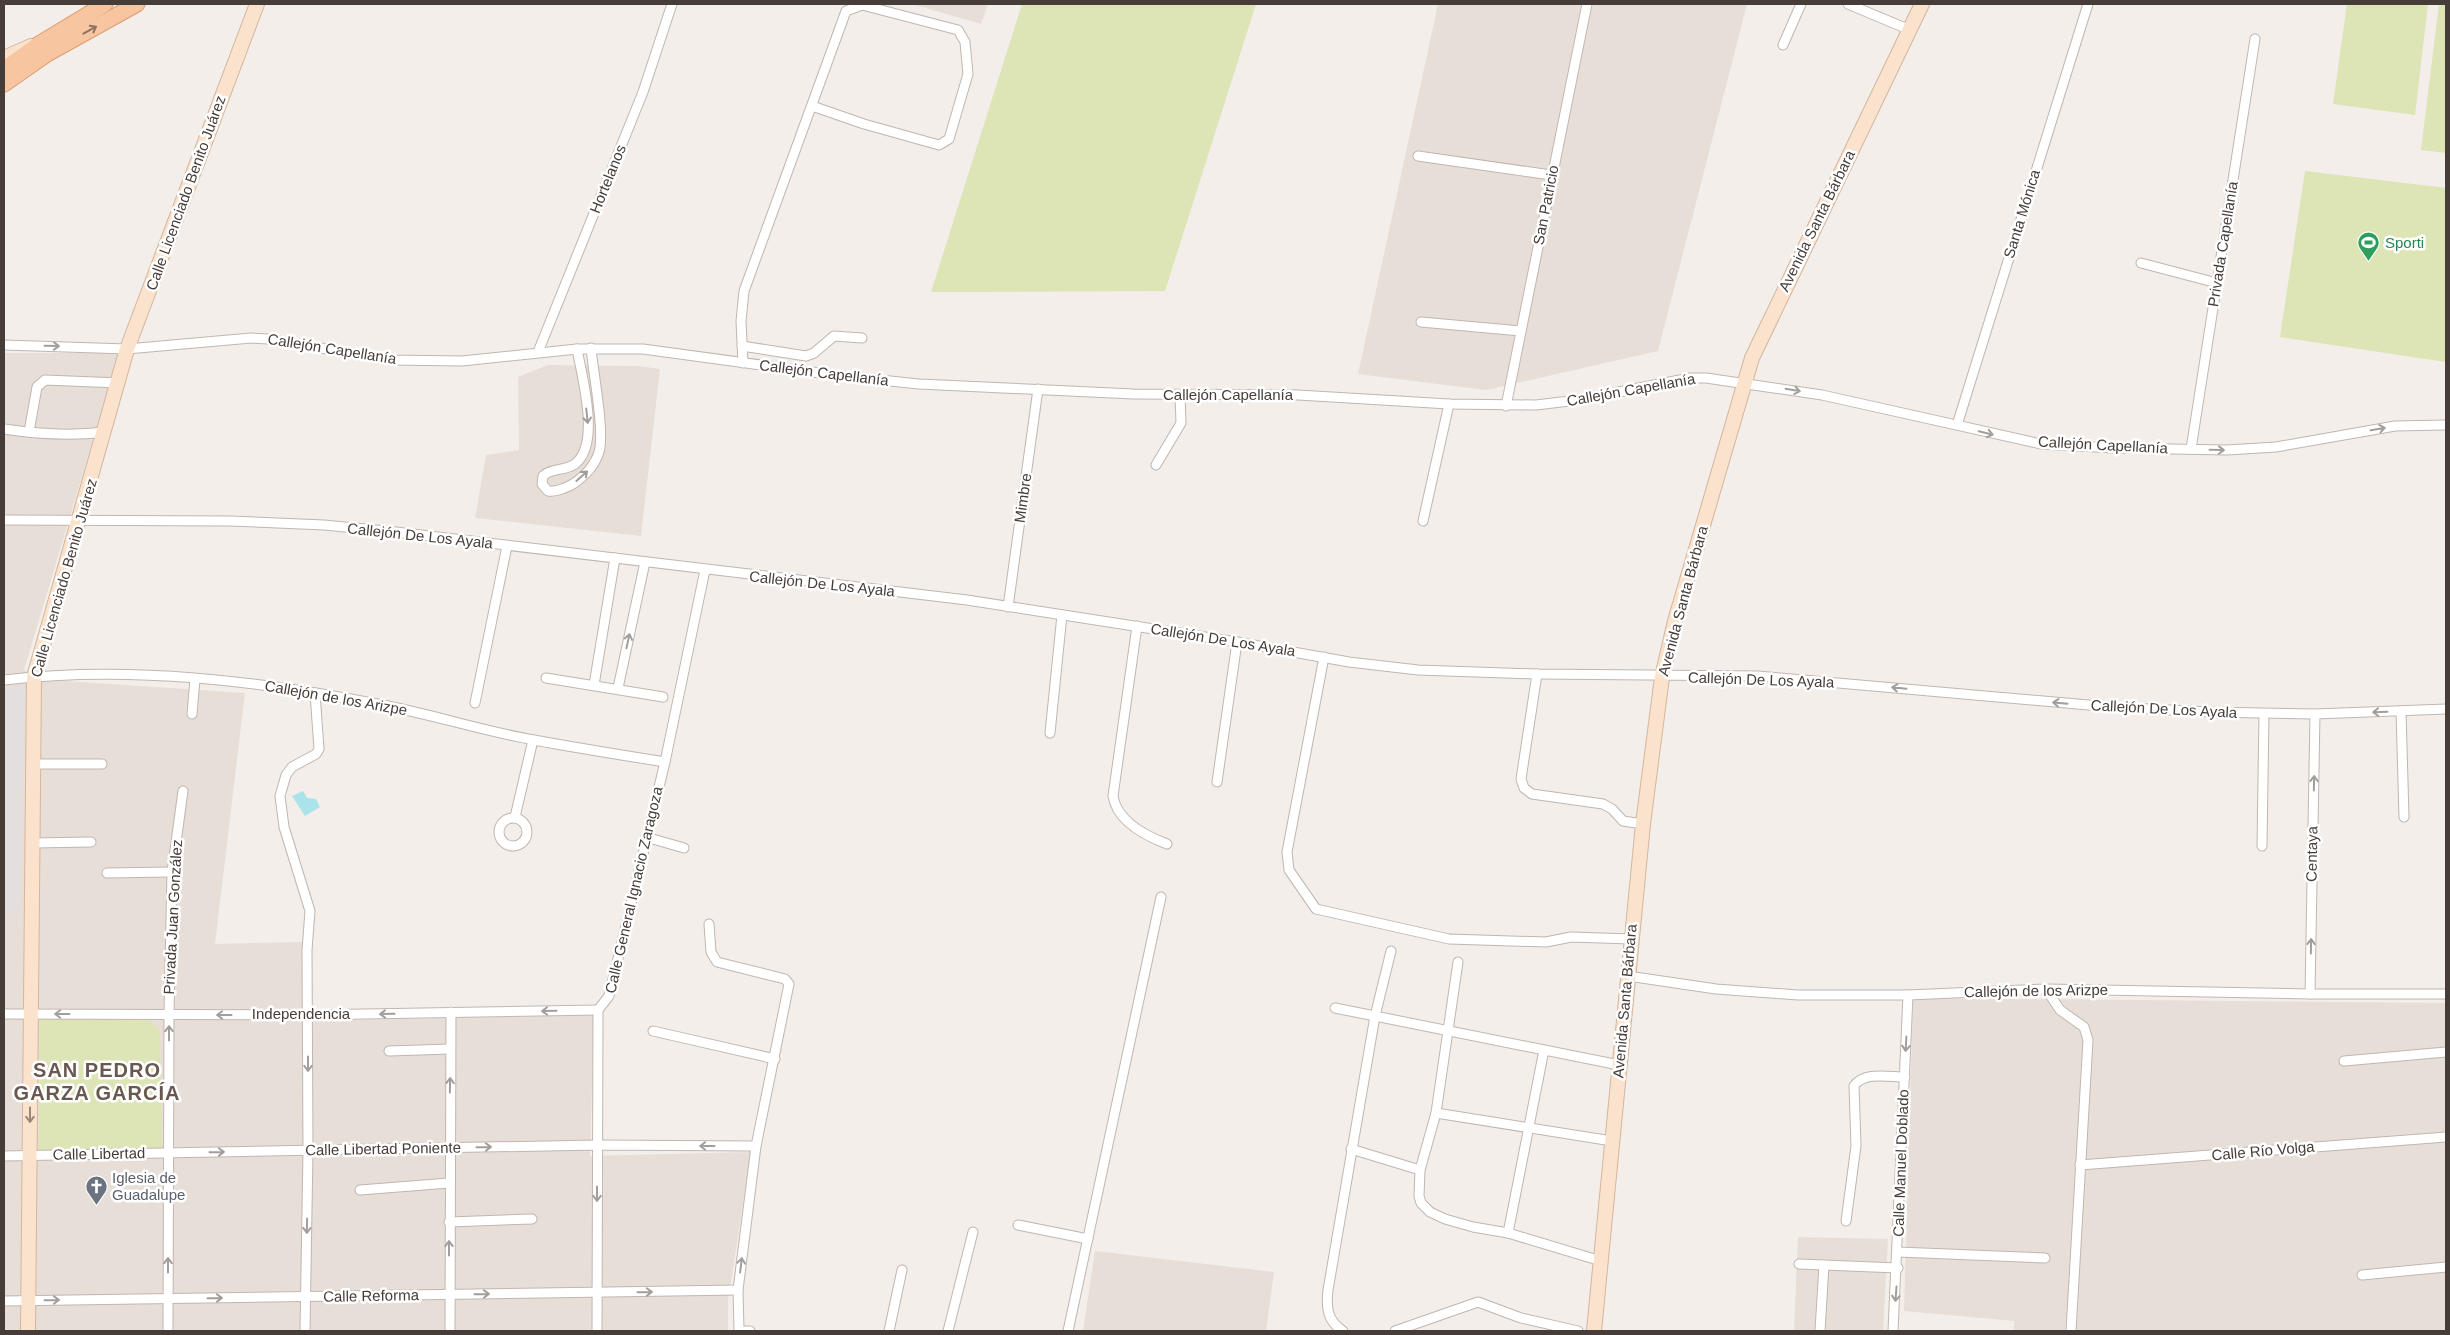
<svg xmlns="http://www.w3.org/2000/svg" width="2450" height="1335" viewBox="0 0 2450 1335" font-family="Arial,sans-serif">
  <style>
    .residential { fill: #e7ded8 }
    .green { fill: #dde4b5 }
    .parking { fill: #e2dfde }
    .water { fill: #abe3eb }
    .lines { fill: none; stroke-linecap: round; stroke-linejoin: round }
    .street-casing { stroke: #c1b6b0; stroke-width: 11 }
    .secondary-casing { stroke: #d3b69e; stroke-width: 16 }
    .primary-casing { stroke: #db9c70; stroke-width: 17 }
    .street { stroke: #fff; stroke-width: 9 }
    .secondary { stroke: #fbe2cc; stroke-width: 14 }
    .primary { stroke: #f7c59f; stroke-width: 15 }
    .oneway { stroke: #8d7361 }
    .oneway2 { stroke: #a39e9c }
    .oneway3 { stroke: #98877b }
    .labels { text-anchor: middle; stroke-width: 5; stroke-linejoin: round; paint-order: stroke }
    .street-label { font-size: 15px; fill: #473d38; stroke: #fff }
    .leisure-label { font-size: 15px; fill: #27864d; stroke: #fff; text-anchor: start }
    .worship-label { font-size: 15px; fill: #5b616d; stroke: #fff; text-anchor: start }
    .district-label { font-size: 20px; font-weight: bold; letter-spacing: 1px; fill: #695850; stroke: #fff }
  </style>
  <rect width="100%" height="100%" fill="#f3eee9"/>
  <!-- residential -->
  <g class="residential">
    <polygon points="912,4 988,4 981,24"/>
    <polygon points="1438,4 1747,4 1658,351 1486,390 1358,374"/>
    <polygon points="4,353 119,353 24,670 51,680 245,693 215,944 303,942 302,1021 594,1015 590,1156 751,1152 728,1301 728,1331 4,1331"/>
    <polygon points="548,365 638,366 660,369 641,536 475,518 486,455 519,450 518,377"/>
    <polygon points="1913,998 2446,1003 2446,1331 2014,1331 2014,1321 1904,1311"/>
    <polygon points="1798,1237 1888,1239 1883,1331 1794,1331"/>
    <polygon points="1095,1251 1274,1272 1266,1331 1083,1331"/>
  </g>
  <!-- green -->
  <g class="green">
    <polygon points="1022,4 1256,4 1165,291 931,292"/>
    <polygon points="2347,4 2428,4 2415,115 2333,104"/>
    <polygon points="2439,4 2446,4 2446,153 2421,150"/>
    <polygon points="2305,171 2446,188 2446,362 2280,337"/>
    <polygon points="40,1019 148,1019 160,1031 162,1148 39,1150"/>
  </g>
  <!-- parking -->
  <polygon class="parking" points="25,685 19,914 4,914 4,687"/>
  <!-- water -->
  <polygon class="water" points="303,791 307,798 316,799 320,807 305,816 292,796"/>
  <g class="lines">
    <defs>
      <g id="street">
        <polyline points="1848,4 1910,30"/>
        <polyline points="1783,45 1801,4"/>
        <polyline points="1418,156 1551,175"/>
        <polyline points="2141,263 2217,283"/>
        <polyline points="1421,322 1521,331"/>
        <polyline points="4,345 127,349 251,338 268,339 391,360 462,361 577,349 643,349 842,376 919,384 1133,394 1298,395 1449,404 1536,405 1578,400 1690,378 1706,378 1822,395 2041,444 2115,448 2227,450 2276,447 2395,426 2446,425"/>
        <polyline points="742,346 806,356 814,353 834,336 862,338"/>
        <path d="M577,349c5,28 24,95 -2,115 -10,7 -24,4 -32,12l-1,8 6,7c9,1 17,-3 25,-7 12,-8 22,-19 26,-32 6,-20 -6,-80 -8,-104"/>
        <polyline points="538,352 643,92 672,4"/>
        <polyline points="743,363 741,321 744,291 846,11 862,5 958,30 965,42 968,74 949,139 939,145 864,124 812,106"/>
        <polyline points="1506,406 1587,4"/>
        <polyline points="1957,425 2088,4"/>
        <path d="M4,429c33,5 68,7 101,3"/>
        <polyline points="29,432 37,387 45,380 119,383"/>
        <polyline points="2191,449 2255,39"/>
        <polyline points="1156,465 1181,423 1180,395"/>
        <polyline points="4,520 230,521 324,525 396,532 967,600 1237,642 1349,662 1418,670 1537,674 1758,676 2111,707 2209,712 2315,714 2446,709"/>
        <polyline points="1423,521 1449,404"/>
        <polyline points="1008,607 1038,389"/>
        <path d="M1137,626l-24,170c4,26 33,40 54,48"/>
        <polyline points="1324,657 1287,852 1289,870 1316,909 1449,939 1546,942 1571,937 1631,939"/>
        <polyline points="1537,674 1521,779 1524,788 1532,794 1603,804 1612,809 1623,821 1643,824"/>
        <polyline points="546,678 663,697"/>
        <path d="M4,680c125,-15 256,1 379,25 51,10 100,26 151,35 43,8 87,15 131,22"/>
        <polyline points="594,685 615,558"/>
        <polyline points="618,688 645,562"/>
        <polyline points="475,703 507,546"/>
        <polyline points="2401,711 2404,817"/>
        <polyline points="192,714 195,679"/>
        <polyline points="1050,733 1062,615"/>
        <polyline points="33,764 102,764"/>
        <polyline points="1217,782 1237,642"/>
        <polyline points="515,817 533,740"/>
        <circle cx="513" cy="832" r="14"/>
        <polyline points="646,837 684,848"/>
        <polyline points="33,843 91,842"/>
        <polyline points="2262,846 2264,714"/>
        <polyline points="107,873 172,872"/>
        <polyline points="709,924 711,952 717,962 785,979 789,984 756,1146 738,1290 739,1331"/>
        <polyline points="1458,962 1436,1113 1420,1170 1419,1196 1421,1203 1430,1212 1445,1219 1473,1227 1508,1233 1601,1261"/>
        <polyline points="1628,976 1716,989 1798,995 1908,995 2046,989 2310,994 2446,994"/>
        <polyline points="2046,989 2060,1010 2084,1027 2088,1040 2071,1331"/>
        <polyline points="2310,994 2315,714"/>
        <polyline points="1335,1008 1619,1065"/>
        <polyline points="598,1010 609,996 665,762 705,570"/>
        <polyline points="4,1014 307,1015 598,1010"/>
        <polyline points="653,1031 775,1059"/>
        <polyline points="389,1051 450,1049"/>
        <polyline points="2344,1061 2446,1052"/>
        <polyline points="1436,1113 1612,1141"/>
        <polyline points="1351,1149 1420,1170"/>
        <polyline points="4,1156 597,1145 756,1146"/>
        <polyline points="2080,1165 2446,1137"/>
        <polyline points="360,1190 449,1183"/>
        <path d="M1846,1221l10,-75 -2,-60c10,-15 35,-9 51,-9"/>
        <polyline points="449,1222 532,1219"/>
        <polyline points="1018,1225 1088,1239"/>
        <polyline points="1508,1233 1544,1050"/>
        <polyline points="1898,1252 2045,1258"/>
        <polyline points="1799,1264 1898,1268"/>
        <polyline points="2362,1275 2446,1267"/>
        <polyline points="4,1301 738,1290"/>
        <polyline points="168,1331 169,1014 172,872 183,791"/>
        <polyline points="305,1331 308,1150 307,950 310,911 284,827 280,796 286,775 292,767 316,754 319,749 315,693"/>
        <polyline points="450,1331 451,1012"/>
        <polyline points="597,1331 598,1010"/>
        <polyline points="739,1331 750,1331"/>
        <polyline points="889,1331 902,1270"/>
        <polyline points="948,1331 973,1232"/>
        <polyline points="1068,1331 1161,897"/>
        <path d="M1343,1331c-16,-10 -17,-24 -15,-41l47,-274 16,-65"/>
        <polyline points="1395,1331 1478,1302 1521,1318 1578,1331"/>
        <polyline points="1820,1331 1824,1265"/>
        <polyline points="1893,1331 1908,995"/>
      </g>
      <g id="secondary">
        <polyline points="4,58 31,46"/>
        <polyline points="28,1331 34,677 127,349 257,4"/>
        <polyline points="1594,1331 1643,824 1662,677 1675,621 1752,358 1922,4"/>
      </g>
      <g id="primary">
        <polyline points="4,69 39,44 105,4"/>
        <polyline points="4,84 47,54 137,4"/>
      </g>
    </defs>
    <!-- street casing -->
    <use href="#street" class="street-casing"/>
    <!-- secondary casing -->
    <use href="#secondary" class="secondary-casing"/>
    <!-- primary casing -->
    <use href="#primary" class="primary-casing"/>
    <!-- street -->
    <use href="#street" class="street"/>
    <!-- secondary -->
    <use href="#secondary" class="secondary"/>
    <!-- primary -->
    <use href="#primary" class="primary"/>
  </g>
  <!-- one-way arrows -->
  <defs><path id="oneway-shaft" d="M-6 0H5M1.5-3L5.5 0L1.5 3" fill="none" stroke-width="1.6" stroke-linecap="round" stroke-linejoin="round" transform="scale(1.25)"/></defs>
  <use class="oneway" href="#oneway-shaft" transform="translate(90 30) rotate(-29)"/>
  <g class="oneway2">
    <use href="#oneway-shaft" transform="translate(52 346) rotate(1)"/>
    <use href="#oneway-shaft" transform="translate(1793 390) rotate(10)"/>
    <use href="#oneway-shaft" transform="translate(587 416) rotate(84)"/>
    <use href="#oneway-shaft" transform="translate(2378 429) rotate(-10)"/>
    <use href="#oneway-shaft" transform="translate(1986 433) rotate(14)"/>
    <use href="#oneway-shaft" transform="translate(2217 450) rotate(1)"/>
    <use href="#oneway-shaft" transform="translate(582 476) rotate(-42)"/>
    <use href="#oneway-shaft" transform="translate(628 641) rotate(-78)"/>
    <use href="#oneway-shaft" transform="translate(1899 688) rotate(-174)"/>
    <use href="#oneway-shaft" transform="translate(2060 703) rotate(-175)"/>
    <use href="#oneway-shaft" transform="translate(2380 712) rotate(178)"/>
    <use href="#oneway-shaft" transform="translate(2314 783) rotate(-89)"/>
    <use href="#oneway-shaft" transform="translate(2311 946) rotate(-89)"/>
    <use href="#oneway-shaft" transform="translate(549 1011) rotate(179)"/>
    <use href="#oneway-shaft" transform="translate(62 1014) rotate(-180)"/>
    <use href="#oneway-shaft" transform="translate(387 1014) rotate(179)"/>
    <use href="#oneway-shaft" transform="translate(224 1015) rotate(-180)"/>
    <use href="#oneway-shaft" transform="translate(169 1033) rotate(-90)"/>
    <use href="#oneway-shaft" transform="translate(1906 1044) rotate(93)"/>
    <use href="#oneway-shaft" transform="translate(308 1064) rotate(90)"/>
    <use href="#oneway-shaft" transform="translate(450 1085) rotate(-89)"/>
    <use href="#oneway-shaft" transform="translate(707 1146) rotate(-180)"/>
    <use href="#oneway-shaft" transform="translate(484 1147) rotate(-1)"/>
    <use href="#oneway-shaft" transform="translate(217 1152) rotate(-1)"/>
    <use href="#oneway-shaft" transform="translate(597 1194) rotate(90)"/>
    <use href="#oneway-shaft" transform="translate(307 1226) rotate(91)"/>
    <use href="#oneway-shaft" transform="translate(449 1248) rotate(-90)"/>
    <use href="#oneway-shaft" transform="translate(168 1265) rotate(-90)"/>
    <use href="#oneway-shaft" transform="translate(741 1265) rotate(-83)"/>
    <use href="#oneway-shaft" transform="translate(645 1292) rotate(-1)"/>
    <use href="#oneway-shaft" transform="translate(482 1294) rotate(-1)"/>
    <use href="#oneway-shaft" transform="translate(1896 1294) rotate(94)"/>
    <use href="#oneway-shaft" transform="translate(215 1298) rotate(-1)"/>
    <use href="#oneway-shaft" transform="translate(52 1300) rotate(-1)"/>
  </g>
  <use class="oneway3" href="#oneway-shaft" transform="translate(30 1115) rotate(90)"/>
  <!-- icons -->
  <defs>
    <symbol id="stadium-pin" viewBox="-11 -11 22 30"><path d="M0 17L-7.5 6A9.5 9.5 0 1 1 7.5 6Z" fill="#2e9e5b" stroke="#fff"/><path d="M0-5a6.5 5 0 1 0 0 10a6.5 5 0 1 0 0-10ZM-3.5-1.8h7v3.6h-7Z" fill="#fff"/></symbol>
    <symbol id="church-pin" viewBox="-11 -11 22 30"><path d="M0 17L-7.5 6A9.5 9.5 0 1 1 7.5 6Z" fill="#6b7280" stroke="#fff"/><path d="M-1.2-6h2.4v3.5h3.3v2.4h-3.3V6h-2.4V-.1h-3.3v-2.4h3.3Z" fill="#fff"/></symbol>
  </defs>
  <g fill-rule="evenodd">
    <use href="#stadium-pin" x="2356" y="230" width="25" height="34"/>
    <use href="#church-pin" x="84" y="1174" width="25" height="34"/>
  </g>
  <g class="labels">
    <!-- street labels -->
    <g class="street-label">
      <text transform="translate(608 179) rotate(-68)" y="5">Hortelanos</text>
      <text transform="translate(186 193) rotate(-70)" y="5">Calle Licenciado Benito Juárez</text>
      <text transform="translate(1546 205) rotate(-79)" y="5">San Patricio</text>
      <text transform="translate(2022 214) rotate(-73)" y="5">Santa Mónica</text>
      <text transform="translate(1817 221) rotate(-64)" y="5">Avenida Santa Bárbara</text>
      <text transform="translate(2223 244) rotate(-81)" y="5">Privada Capellanía</text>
      <text transform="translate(332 349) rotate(9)" y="5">Callejón Capellanía</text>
      <text transform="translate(824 373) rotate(7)" y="5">Callejón Capellanía</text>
      <text transform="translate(1631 390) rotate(-10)" y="5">Callejón Capellanía</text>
      <text x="1228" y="400">Callejón Capellanía</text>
      <text transform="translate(2103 445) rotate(3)" y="5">Callejón Capellanía</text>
      <text transform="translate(1023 498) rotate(-82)" y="5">Mimbre</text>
      <text transform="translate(420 536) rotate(6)" y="5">Callejón De Los Ayala</text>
      <text transform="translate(64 578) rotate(-74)" y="5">Calle Licenciado Benito Juárez</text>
      <text transform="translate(822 584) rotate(6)" y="5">Callejón De Los Ayala</text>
      <text transform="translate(1683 601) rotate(-75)" y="5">Avenida Santa Bárbara</text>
      <text transform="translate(1223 640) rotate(9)" y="5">Callejón De Los Ayala</text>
      <text transform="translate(1761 680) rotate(2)" y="5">Callejón De Los Ayala</text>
      <text transform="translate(336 698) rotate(10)" y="5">Callejón de los Arizpe</text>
      <text transform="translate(2164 709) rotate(3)" y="5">Callejón De Los Ayala</text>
      <text transform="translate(2312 854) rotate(-89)" y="5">Centaya</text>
      <text transform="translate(634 890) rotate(-77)" y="5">Calle General Ignacio Zaragoza</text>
      <text transform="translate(173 917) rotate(-87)" y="5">Privada Juan González</text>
      <text transform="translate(2036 991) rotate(-1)" y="5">Callejón de los Arizpe</text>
      <text transform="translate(1625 1001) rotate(-85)" y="5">Avenida Santa Bárbara</text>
      <text x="301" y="1019">Independencia</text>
      <text transform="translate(383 1149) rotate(-1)" y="5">Calle Libertad Poniente</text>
      <text transform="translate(2263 1151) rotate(-5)" y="5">Calle Río Volga</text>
      <text transform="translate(99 1154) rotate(-1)" y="5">Calle Libertad</text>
      <text transform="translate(1901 1163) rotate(-88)" y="5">Calle Manuel Doblado</text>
      <text transform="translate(371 1296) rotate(-1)" y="5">Calle Reforma</text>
    </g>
    <!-- leisure labels -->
    <g class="leisure-label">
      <text x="2385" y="248">Sporti</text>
    </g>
    <!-- worship labels -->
    <g class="worship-label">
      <text x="112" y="1183">Iglesia de<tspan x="112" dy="17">Guadalupe</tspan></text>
    </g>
    <!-- district labels -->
    <g class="district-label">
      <text x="97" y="1077">SAN PEDRO<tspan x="97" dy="23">GARZA GARCÍA</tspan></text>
    </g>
  </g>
  <!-- border -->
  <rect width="2450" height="1335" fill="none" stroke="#473d38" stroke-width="10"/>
</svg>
